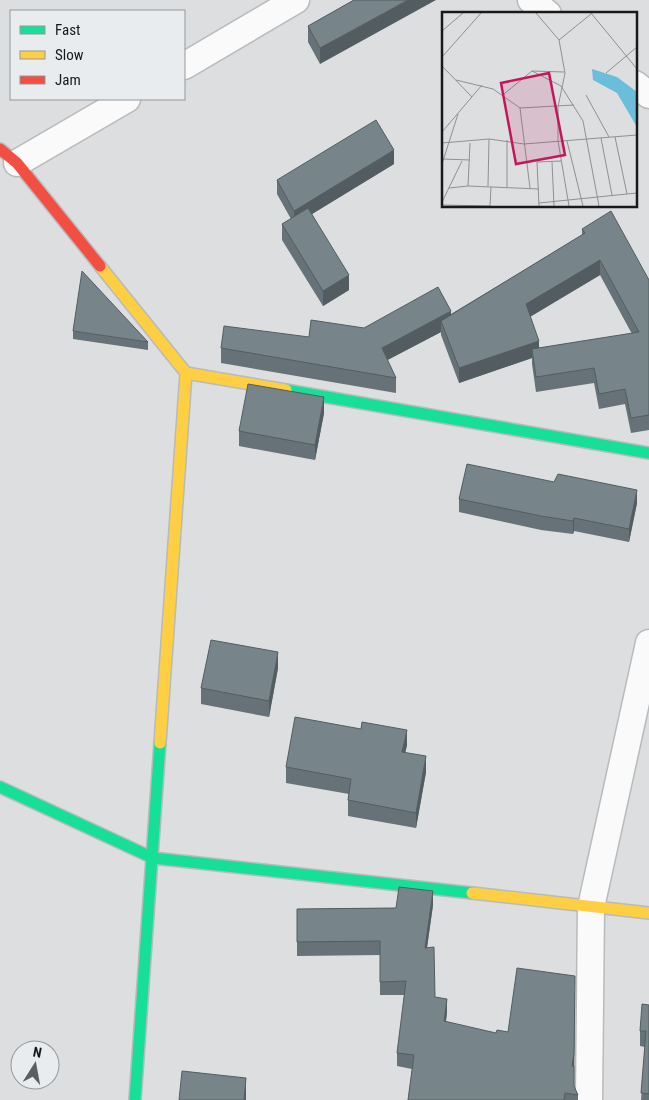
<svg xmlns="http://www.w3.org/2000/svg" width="649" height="1100" viewBox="0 0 649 1100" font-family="'Roboto Condensed',sans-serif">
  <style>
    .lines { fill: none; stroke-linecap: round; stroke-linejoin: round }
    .street-casing { stroke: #b8babb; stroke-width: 29 }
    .fast-casing { stroke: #b8babb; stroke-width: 14 }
    .slow-casing { stroke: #b8babb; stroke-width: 14 }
    .jam-casing { stroke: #b8babb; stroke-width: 14 }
    .street { stroke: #fafafa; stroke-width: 26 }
    .fast { stroke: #16e098; stroke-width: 11 }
    .slow { stroke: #ffcf43; stroke-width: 11 }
    .jam { stroke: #f24e42; stroke-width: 11 }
    .wall { fill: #667277; fill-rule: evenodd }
    .shaded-wall { fill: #535d61 }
    .building { fill: #77858a; stroke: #535d61 }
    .inset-road { fill: none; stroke: #8e9091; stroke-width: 1 }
    .view { fill: #c2185b; fill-opacity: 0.15; stroke: #c2185b; stroke-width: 2.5 }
    .inset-edge { fill: none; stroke: #181a1a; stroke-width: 2.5 }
  </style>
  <rect width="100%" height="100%" fill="#dcdee0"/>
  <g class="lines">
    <defs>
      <g id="street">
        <polyline points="531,0 548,14"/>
        <polyline points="184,66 296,0"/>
        <polyline points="635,84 649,95"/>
        <polyline points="17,163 127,99"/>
        <polyline points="589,1100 591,907 649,643"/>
      </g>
      <g id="fast">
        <polyline points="286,390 649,453"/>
        <polyline points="0,787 153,858 472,893"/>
        <polyline points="135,1100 160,743"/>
      </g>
      <g id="slow">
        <polyline points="100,266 186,373 286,390"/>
        <polyline points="160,743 186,373"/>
        <polyline points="472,893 649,913"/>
      </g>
      <polyline id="jam" points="0,149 17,163 100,266"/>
    </defs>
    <!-- street casing -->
    <use href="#street" class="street-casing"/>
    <!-- fast casing -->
    <use href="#fast" class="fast-casing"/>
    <!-- slow casing -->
    <use href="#slow" class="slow-casing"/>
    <!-- jam casing -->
    <use href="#jam" class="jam-casing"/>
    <!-- street -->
    <use href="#street" class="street"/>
    <!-- fast -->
    <use href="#fast" class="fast"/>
    <!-- slow -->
    <use href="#slow" class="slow"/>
    <!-- jam -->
    <use href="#jam" class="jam"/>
  </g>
  <!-- wall -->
  <g class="wall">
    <polygon points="354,0 320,64 308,42 308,26"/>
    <polygon points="394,164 312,214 349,290 323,306 282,240 282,224 291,219 277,194 277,180"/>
    <path d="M582,229l67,51v150l-18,3 -6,-29 -26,5 -5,-26 -58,9 -4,-28v-6l-73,25 -18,-48v-3l-54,28 9,18v15l-175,-30v-15l88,-11 55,-9 87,-14 131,-79zM600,275l32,59 -93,14 -9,-31z"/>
    <polygon points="73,331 148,342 148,350 73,339"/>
    <polygon points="324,413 315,460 239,446 239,431"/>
    <polygon points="459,499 637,503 629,542 574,531 573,534 541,530 459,512"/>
    <polygon points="278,668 269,717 201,704 201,688"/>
    <polygon points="407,745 405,752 426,772 416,828 348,816 348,800 349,794 286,783 286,767"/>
    <polygon points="433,905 427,948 435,997 447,1012 446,1022 574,1087 578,1095 578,1100 408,1100 412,1069 397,1066 397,1053 405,995 380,995 380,955 297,956 297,909 396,908"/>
    <polygon points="649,1005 649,1100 641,1100 645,1047 640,1046 640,1031"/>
  </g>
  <!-- shaded-wall -->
  <g class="shaded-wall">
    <polygon points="408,0 436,0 320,64 320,48"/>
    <polygon points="394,150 394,164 294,225 294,211"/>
    <polygon points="600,260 600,275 526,319 526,304"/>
    <polygon points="349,275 349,290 323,306 323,291"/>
    <polygon points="451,311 451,326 441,321 441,332 382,363 382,348"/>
    <polygon points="539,341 539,356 532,349 532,358 459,383 459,368"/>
    <polygon points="324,397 324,413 315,460 315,445"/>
    <polygon points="637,490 637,503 629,542 629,529"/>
    <polygon points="574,518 574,531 573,534 573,521"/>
    <polygon points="278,652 278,668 269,717 269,701"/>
    <polygon points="407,730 407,745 402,768 402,752"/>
    <polygon points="426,756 426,772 416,828 416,813"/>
    <polygon points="433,891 433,905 425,961 425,948"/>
    <polygon points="575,990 574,1100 574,1068 572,1066"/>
    <polygon points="447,999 447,1012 444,1035 444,1021"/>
    <polygon points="246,1078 246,1100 244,1100"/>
  </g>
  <!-- building -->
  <g class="building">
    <polygon points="354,0 408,0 320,48 308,26"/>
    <polygon points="376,120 394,150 294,211 277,180"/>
    <polygon points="308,208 349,275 323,291 282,224"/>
    <polygon points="611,211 649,280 649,415 631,418 625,389 599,394 594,368 536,377 532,349 639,332 600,260 526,304 539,341 459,368 441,321 585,233 582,229"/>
    <polygon points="82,271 148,342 73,331"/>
    <polygon points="438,287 451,311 382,348 396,378 221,348 224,326 309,337 311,320 364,328"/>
    <polygon points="248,384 324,397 315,445 239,431"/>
    <polygon points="467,464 554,482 558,474 637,490 629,529 574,518 573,521 541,516 459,499"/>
    <polygon points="211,640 278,652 269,701 201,688"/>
    <polygon points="295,717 361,729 362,722 407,730 402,752 426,756 416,813 348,800 351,779 286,767"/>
    <polygon points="399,887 433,891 425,948 434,947 435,997 447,999 444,1021 496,1033 497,1030 508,1032 517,968 575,976 574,1054 572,1066 574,1066 574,1086 578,1095 565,1093 564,1100 408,1100 414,1055 397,1053 406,981 380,982 380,941 297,942 297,909 396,908"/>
    <polygon points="642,1004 649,1005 649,1094 641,1093 646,1031 640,1031"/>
    <polygon points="182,1071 246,1078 244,1100 179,1100"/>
  </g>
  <!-- overview -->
  <g transform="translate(442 12)">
    <rect width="195" height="195" fill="#dcdee0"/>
    <path d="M150,57l25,8 20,15v35l-20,-34 -24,-13z" fill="#6abeda"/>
    <path class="inset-road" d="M94,1l23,27 6,33 -7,34v34l11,65M149,1l46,56M0,19l21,-18M117,28l32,-26M0,45l39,-44M0,54l30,31M90,59l29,15 22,35 16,85M164,61l31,-26M14,68l37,9 27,19 54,-3M62,82l28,-23 32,1M144,83l23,42M78,96l10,80M0,120l40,-47M173,125l12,57M159,126l11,57M125,129l16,65M0,131l47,-4 35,5 113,-9M0,147l28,1M110,150l2,44M0,152l16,-50M26,174l2,-43M46,174l1,-47M65,175v-47M7,176l19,-2 71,3M0,190l20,-41M97,191l98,-10M0,193l48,1M48,194l1,-19M97,194l-2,-44 24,-1"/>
    <path class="view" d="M107,61l16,82 -49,9 -15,-81z"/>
    <rect width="195" height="195" class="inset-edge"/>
  </g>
  <!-- legend -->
  <rect x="10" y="10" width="175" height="90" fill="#e8ecee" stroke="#959899"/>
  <rect x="20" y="26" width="25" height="8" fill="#16e098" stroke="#959899"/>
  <text x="55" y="35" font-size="15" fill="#181a1a">Fast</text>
  <rect x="20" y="51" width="25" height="8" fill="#ffcf43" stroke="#959899"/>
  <text x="55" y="60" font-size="15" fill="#181a1a">Slow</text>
  <rect x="20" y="76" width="25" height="8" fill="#f24e42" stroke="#959899"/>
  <text x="55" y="85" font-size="15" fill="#181a1a">Jam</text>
  <!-- north arrow -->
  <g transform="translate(35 1065) rotate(11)"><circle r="24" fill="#e8ecee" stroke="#959899"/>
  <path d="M0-4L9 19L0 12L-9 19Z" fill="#5d5f5f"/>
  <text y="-8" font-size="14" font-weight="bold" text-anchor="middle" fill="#181a1a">N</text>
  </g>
</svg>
